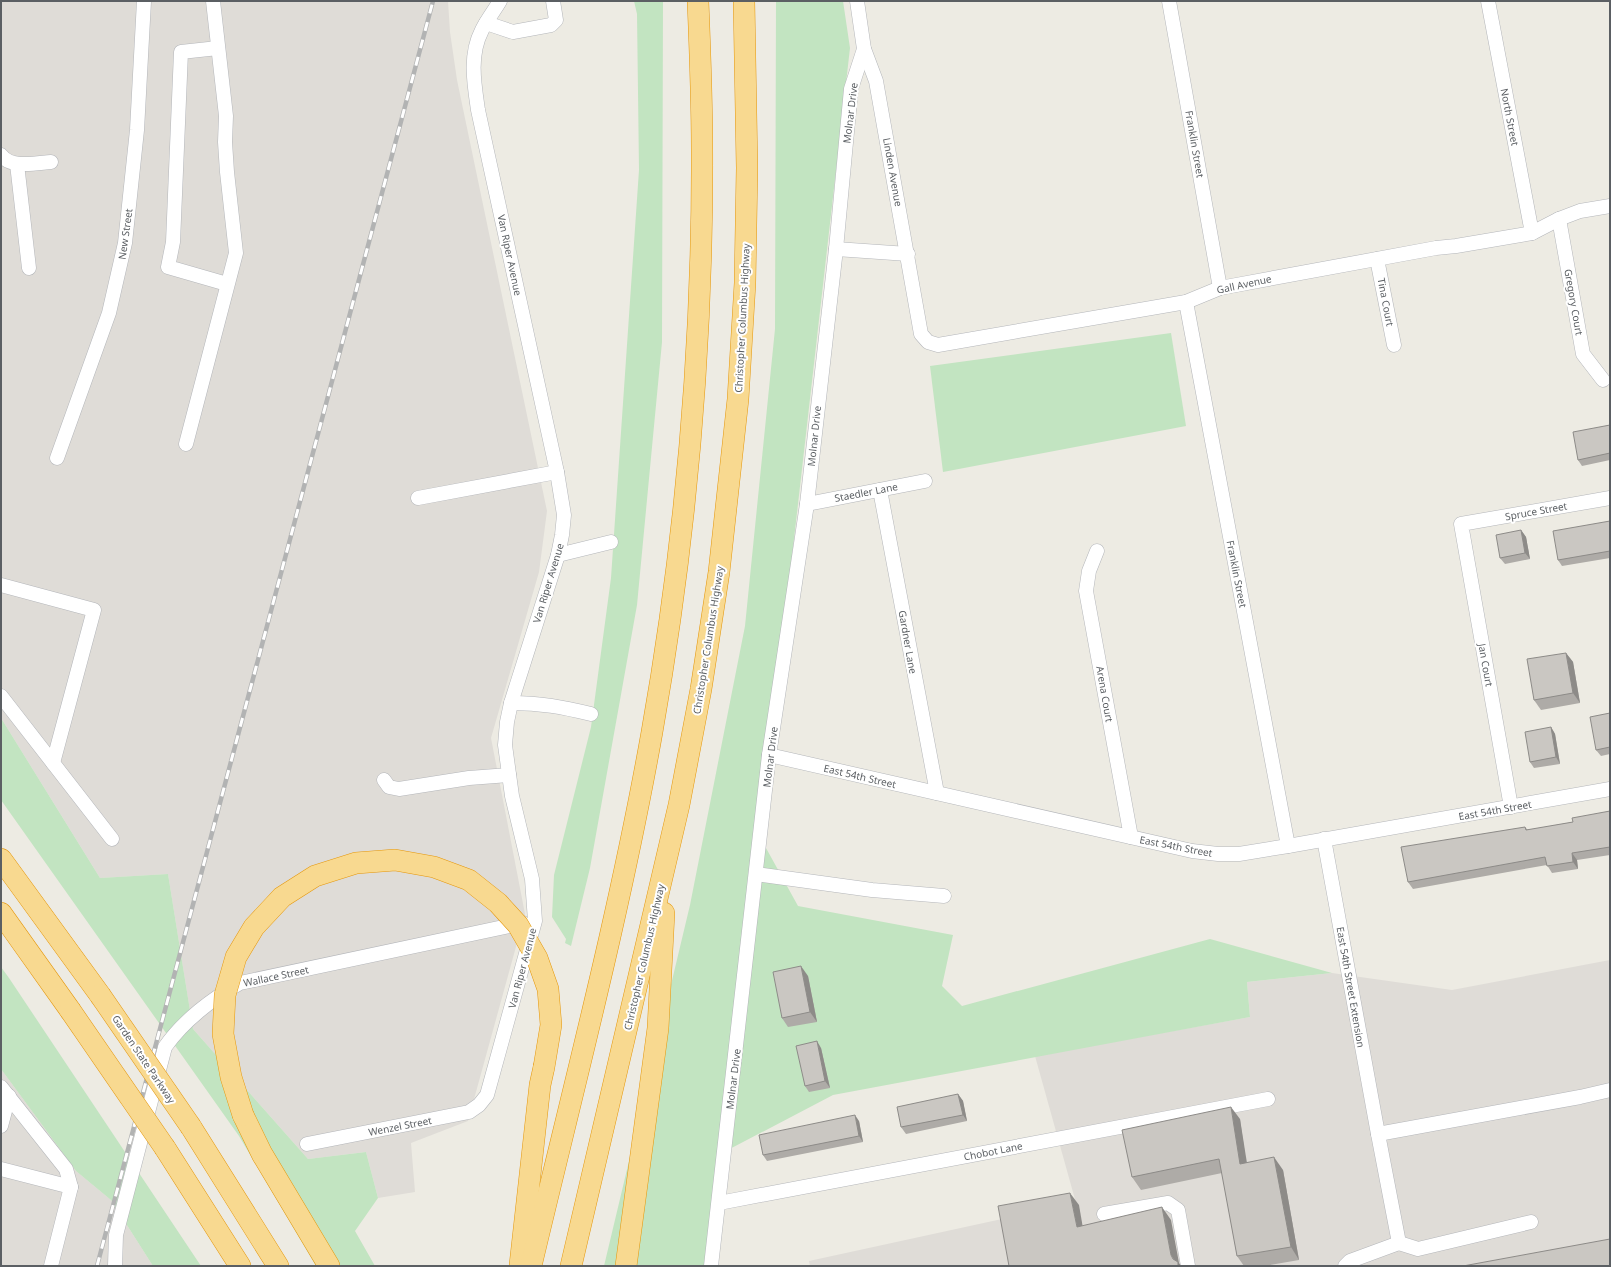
<svg xmlns="http://www.w3.org/2000/svg" width="1611" height="1267" viewBox="0 0 1611 1267" font-family="'Noto Sans',sans-serif">
  <style>
    .industrial { fill: #dfdcd7 }
    .green { fill: #c2e4c1 }
    .lines { fill: none; stroke-linecap: round; stroke-linejoin: round }
    .minor-casing { stroke: #b4b6ba; stroke-width: 15 }
    .highway-casing { stroke: #e5970b; stroke-width: 22 }
    .minor { stroke: #fff; stroke-width: 14 }
    .highway { stroke: #f8d990; stroke-width: 21 }
    .rail-casing { stroke: #b2b3b3; stroke-width: 4.5 }
    .rail { stroke: #fff; stroke-width: 3; stroke-dasharray: 9; stroke-linecap: butt }
    .highway-bridge-casing { stroke: #e5970b; stroke-width: 22; stroke-linecap: butt }
    .highway-bridge { stroke: #f8d990; stroke-width: 21 }
    .wall { fill: #aeaba7 }
    .shaded-wall { fill: #8d8b88 }
    .building { fill: #cac7c2; stroke: #8d8b88 }
    .labels { text-anchor: middle; stroke-width: 4; stroke-linejoin: round; paint-order: stroke }
    .street-label { font-size: 10px; fill: #5b5f63; stroke: #fff }
  </style>
  <rect width="100%" height="100%" fill="#edebe3"/>
  <!-- industrial -->
  <g class="industrial">
    <polygon points="1,1 448,1 450,32 457,80 547,511 539,572 491,738 525,914 468,1121 411,1143 415,1192 378,1198 366,1152 308,1159 193,1029 168,874 100,878 1,718"/>
    <polygon points="1610,960 1610,1266 810,1266 809,1261 1076,1203 1035,1056 1250,1017 1247,982 1332,973 1452,990"/>
    <polygon points="1,1069 76,1171 111,1200 153,1266 1,1266"/>
  </g>
  <!-- green -->
  <g class="green">
    <polygon points="634,1 663,1 662,342 637,605 590,868 571,946 565,943 566,939 552,917 554,875 591,727 611,578 639,170 637,14"/>
    <polygon points="776,1 843,1 850,48 760,837 798,906 953,935 942,986 962,1006 1210,939 1332,973 1247,982 1250,1017 833,1095 724,1152 711,1266 604,1266 690,905 745,626 775,329"/>
    <polygon points="1171,333 1186,426 943,472 930,366"/>
    <polygon points="1,718 100,878 168,874 193,1029 308,1159 366,1152 378,1198 355,1231 375,1266 316,1266 239,1136 1,800"/>
    <polygon points="1,967 9,978 201,1266 153,1266 111,1200 76,1171 1,1069"/>
  </g>
  <g class="lines">
    <defs>
      <g id="minor">
        <polyline points="857,1 864,49 876,81 921,334 928,342 938,345 1186,302 1220,288 1436,248 1456,246 1532,233 1559,219 1580,211 1610,206"/>
        <polyline points="1169,1 1220,288"/>
        <polyline points="1488,1 1532,233"/>
        <polyline points="486,23 513,32 551,25 556,20 553,1"/>
        <polyline points="218,48 181,52 173,242 168,267 227,284"/>
        <path d="M1,155c10,14 36,8 50,7"/>
        <polyline points="17,164 29,268"/>
        <polyline points="1559,219 1583,354 1603,380"/>
        <polyline points="836,249 908,254"/>
        <polyline points="1377,259 1394,345"/>
        <polyline points="1186,302 1288,846"/>
        <polyline points="186,444 236,253 227,172 225,142 226,116 213,1"/>
        <polyline points="57,458 109,313 125,243 137,130 144,1"/>
        <polyline points="880,490 937,793"/>
        <polyline points="418,498 557,472"/>
        <polyline points="807,504 925,481"/>
        <polyline points="1097,551 1089,571 1086,591 1131,837"/>
        <polyline points="558,555 611,542"/>
        <polyline points="1,585 94,610 53,763"/>
        <polyline points="1,696 112,839"/>
        <path d="M511,703c30,0 51,4 80,11"/>
        <polyline points="769,755 1192,851 1218,854 1239,854 1288,846 1610,789"/>
        <polyline points="384,780 389,787 399,789 469,778 509,775"/>
        <polyline points="1511,807 1461,524 1610,498"/>
        <polyline points="1324,839 1378,1134 1399,1243 1418,1249 1531,1222"/>
        <polyline points="756,874 872,890 944,896"/>
        <polyline points="1,1087 66,1169 71,1187 51,1266"/>
        <polyline points="1,1126 9,1096"/>
        <polyline points="1378,1134 1580,1097 1610,1090"/>
        <path d="M307,1144l162,-32 10,-7 8,-10 48,-174 -3,-42 -20,-83 -7,-51 2,-23 4,-19 47,-148 4,-20 2,-20 -7,-43 -79,-362c-4,-27 -9,-55 4,-80 5,-10 12,-19 18,-29"/>
        <polyline points="1,1169 71,1187"/>
        <polyline points="719,1203 1268,1099"/>
        <polyline points="1104,1214 1168,1203 1178,1210 1188,1266"/>
        <path d="M115,1266l1,-31 49,-188c18,-26 48,-49 75,-64l283,-60"/>
        <polyline points="711,1266 769,755 807,504 836,249 851,89 864,49"/>
        <polyline points="1345,1266 1350,1261 1399,1243"/>
      </g>
      <g id="highway">
        <polyline points="1,859 100,995"/>
        <polyline points="1,913 70,1010"/>
        <polyline points="243,1115 262,1154 329,1266"/>
        <polyline points="191,1127 278,1266"/>
        <polyline points="165,1148 240,1266"/>
        <polyline points="520,1265 540,1085 544,1067"/>
        <path d="M531,1266c42,-177 89,-354 121,-534 34,-192 51,-388 50,-583 0,-49 -2,-99 -4,-148"/>
        <polyline points="571,1266 679,805 701,689 719,572 738,399 745,283 747,168 744,1"/>
        <polyline points="626,1266 658,1028 664,913"/>
      </g>
    </defs>
    <!-- minor casing -->
    <use href="#minor" class="minor-casing"/>
    <!-- highway casing -->
    <use href="#highway" class="highway-casing"/>
    <!-- minor -->
    <use href="#minor" class="minor"/>
    <!-- highway -->
    <use href="#highway" class="highway"/>
    <defs>
      <polyline id="rail" points="97,1266 433,1"/>
    </defs>
    <!-- rail casing -->
    <use href="#rail" class="rail-casing"/>
    <!-- rail -->
    <use href="#rail" class="rail"/>
    <defs>
      <g id="highway-bridge">
        <polyline points="100,995 191,1127"/>
        <polyline points="70,1010 165,1148"/>
        <polyline points="243,1115 231,1077 223,1034 225,995 236,957 254,927 282,897 315,876 356,863 395,860 434,867 469,880 498,903 518,925 537,958 548,989 551,1025 544,1067"/>
      </g>
    </defs>
    <!-- highway-bridge casing -->
    <use href="#highway-bridge" class="highway-bridge-casing"/>
    <!-- highway-bridge -->
    <use href="#highway-bridge" class="highway-bridge"/>
  </g>
  <!-- wall -->
  <g class="wall">
    <polygon points="1610,425 1610,460 1582,466 1578,460"/>
    <polygon points="1610,521 1610,558 1562,566 1558,560"/>
    <polygon points="1521,530 1526,537 1530,559 1505,564 1500,558"/>
    <polygon points="1566,653 1573,662 1580,703 1541,710 1534,700"/>
    <polygon points="1610,713 1610,754 1601,756 1596,750"/>
    <polygon points="1551,727 1555,734 1560,764 1534,768 1530,762"/>
    <polygon points="1610,811 1610,855 1577,860 1578,869 1552,873 1547,865 1413,889 1408,882 1525,827 1528,830 1573,822"/>
    <polygon points="808,976 817,1022 788,1027 782,1018"/>
    <polygon points="821,1048 830,1088 809,1092 805,1086"/>
    <polygon points="958,1094 963,1101 967,1121 906,1134 901,1127"/>
    <polygon points="1240,1119 1246,1162 1283,1170 1299,1260 1264,1266 1244,1266 1237,1256 1222,1173 1141,1190 1132,1177"/>
    <polygon points="859,1121 863,1142 767,1161 763,1155"/>
  </g>
  <!-- shaded-wall -->
  <g class="shaded-wall">
    <polygon points="1521,530 1526,537 1530,559 1525,553"/>
    <polygon points="1566,653 1573,662 1580,703 1573,693"/>
    <polygon points="1551,727 1555,734 1560,764 1556,757"/>
    <polygon points="1572,853 1577,860 1578,869 1573,862"/>
    <polygon points="801,966 808,976 817,1022 810,1012"/>
    <polygon points="817,1041 821,1048 830,1088 825,1081"/>
    <polygon points="958,1094 963,1101 967,1121 963,1115"/>
    <polygon points="1231,1107 1240,1119 1249,1176 1240,1164"/>
    <polygon points="855,1115 859,1121 863,1142 859,1136"/>
    <polygon points="1274,1157 1283,1170 1299,1260 1291,1247"/>
    <polygon points="1070,1193 1079,1205 1085,1240 1077,1227"/>
    <polygon points="1162,1207 1171,1220 1179,1263 1181,1266 1178,1266 1171,1255"/>
  </g>
  <!-- building -->
  <g class="building">
    <polygon points="1610,425 1610,453 1578,460 1573,432"/>
    <polygon points="1610,521 1610,551 1558,560 1553,531"/>
    <polygon points="1521,530 1525,553 1500,558 1496,535"/>
    <polygon points="1566,653 1573,693 1534,700 1527,659"/>
    <polygon points="1610,713 1610,747 1596,750 1590,717"/>
    <polygon points="1551,727 1556,757 1530,762 1525,732"/>
    <polygon points="1610,811 1610,847 1572,853 1573,862 1547,866 1545,857 1408,882 1401,847 1525,827 1526,830 1573,822 1572,818"/>
    <polygon points="801,966 810,1012 782,1018 773,972"/>
    <polygon points="817,1041 825,1081 805,1086 796,1046"/>
    <polygon points="958,1094 963,1115 901,1127 897,1107"/>
    <polygon points="1231,1107 1240,1164 1274,1157 1291,1247 1237,1256 1219,1159 1132,1177 1122,1130"/>
    <polygon points="855,1115 859,1136 763,1155 759,1135"/>
    <polygon points="1070,1193 1077,1227 1162,1207 1171,1255 1173,1259 1178,1262 1178,1266 1009,1266 998,1206"/>
    <polygon points="1610,1239 1610,1266 1463,1266"/>
  </g>
  <g class="labels">
    <!-- street labels -->
    <g class="street-label">
      <text transform="translate(850 113) rotate(-83)" y="4">Molnar Drive</text>
      <text transform="translate(1510 117) rotate(79)" y="4">North Street</text>
      <text transform="translate(1195 144) rotate(80)" y="4">Franklin Street</text>
      <text transform="translate(893 172) rotate(80)" y="4">Linden Avenue</text>
      <text transform="translate(125 234) rotate(-82)" y="4">New Street</text>
      <text transform="translate(510 255) rotate(78)" y="4">Van Riper Avenue</text>
      <text transform="translate(1244 284) rotate(-12)" y="4">Gall Avenue</text>
      <text transform="translate(1386 302) rotate(79)" y="4">Tina Court</text>
      <text transform="translate(1574 302) rotate(80)" y="4">Gregory Court</text>
      <text transform="translate(742 318) rotate(-87)" y="4">Christopher Columbus Highway</text>
      <text transform="translate(814 436) rotate(-84)" y="4">Molnar Drive</text>
      <text transform="translate(866 492) rotate(-11)" y="4">Staedler Lane</text>
      <text transform="translate(1536 511) rotate(-10)" y="4">Spruce Street</text>
      <text transform="translate(1237 574) rotate(79)" y="4">Franklin Street</text>
      <text transform="translate(548 583) rotate(-73)" y="4">Van Riper Avenue</text>
      <text transform="translate(708 640) rotate(-81)" y="4">Christopher Columbus Highway</text>
      <text transform="translate(908 642) rotate(80)" y="4">Gardner Lane</text>
      <text transform="translate(1486 665) rotate(80)" y="4">Jan Court</text>
      <text transform="translate(1105 694) rotate(80)" y="4">Arena Court</text>
      <text transform="translate(770 757) rotate(-83)" y="4">Molnar Drive</text>
      <text transform="translate(860 776) rotate(13)" y="4">East 54th Street</text>
      <text transform="translate(1495 810) rotate(-10)" y="4">East 54th Street</text>
      <text transform="translate(1176 846) rotate(11)" y="4">East 54th Street</text>
      <text transform="translate(644 957) rotate(-77)" y="4">Christopher Columbus Highway</text>
      <text transform="translate(522 968) rotate(-75)" y="4">Van Riper Avenue</text>
      <text transform="translate(276 976) rotate(-12)" y="4">Wallace Street</text>
      <text transform="translate(1351 987) rotate(80)" y="4">East 54th Street Extension</text>
      <text transform="translate(144 1059) rotate(56)" y="4">Garden State Parkway</text>
      <text transform="translate(733 1079) rotate(-83)" y="4">Molnar Drive</text>
      <text transform="translate(400 1126) rotate(-11)" y="4">Wenzel Street</text>
      <text transform="translate(993 1151) rotate(-11)" y="4">Chobot Lane</text>
    </g>
  </g>
  <!-- border -->
  <rect width="1611" height="1267" fill="none" stroke="#5b5f63" stroke-width="4"/>
</svg>
